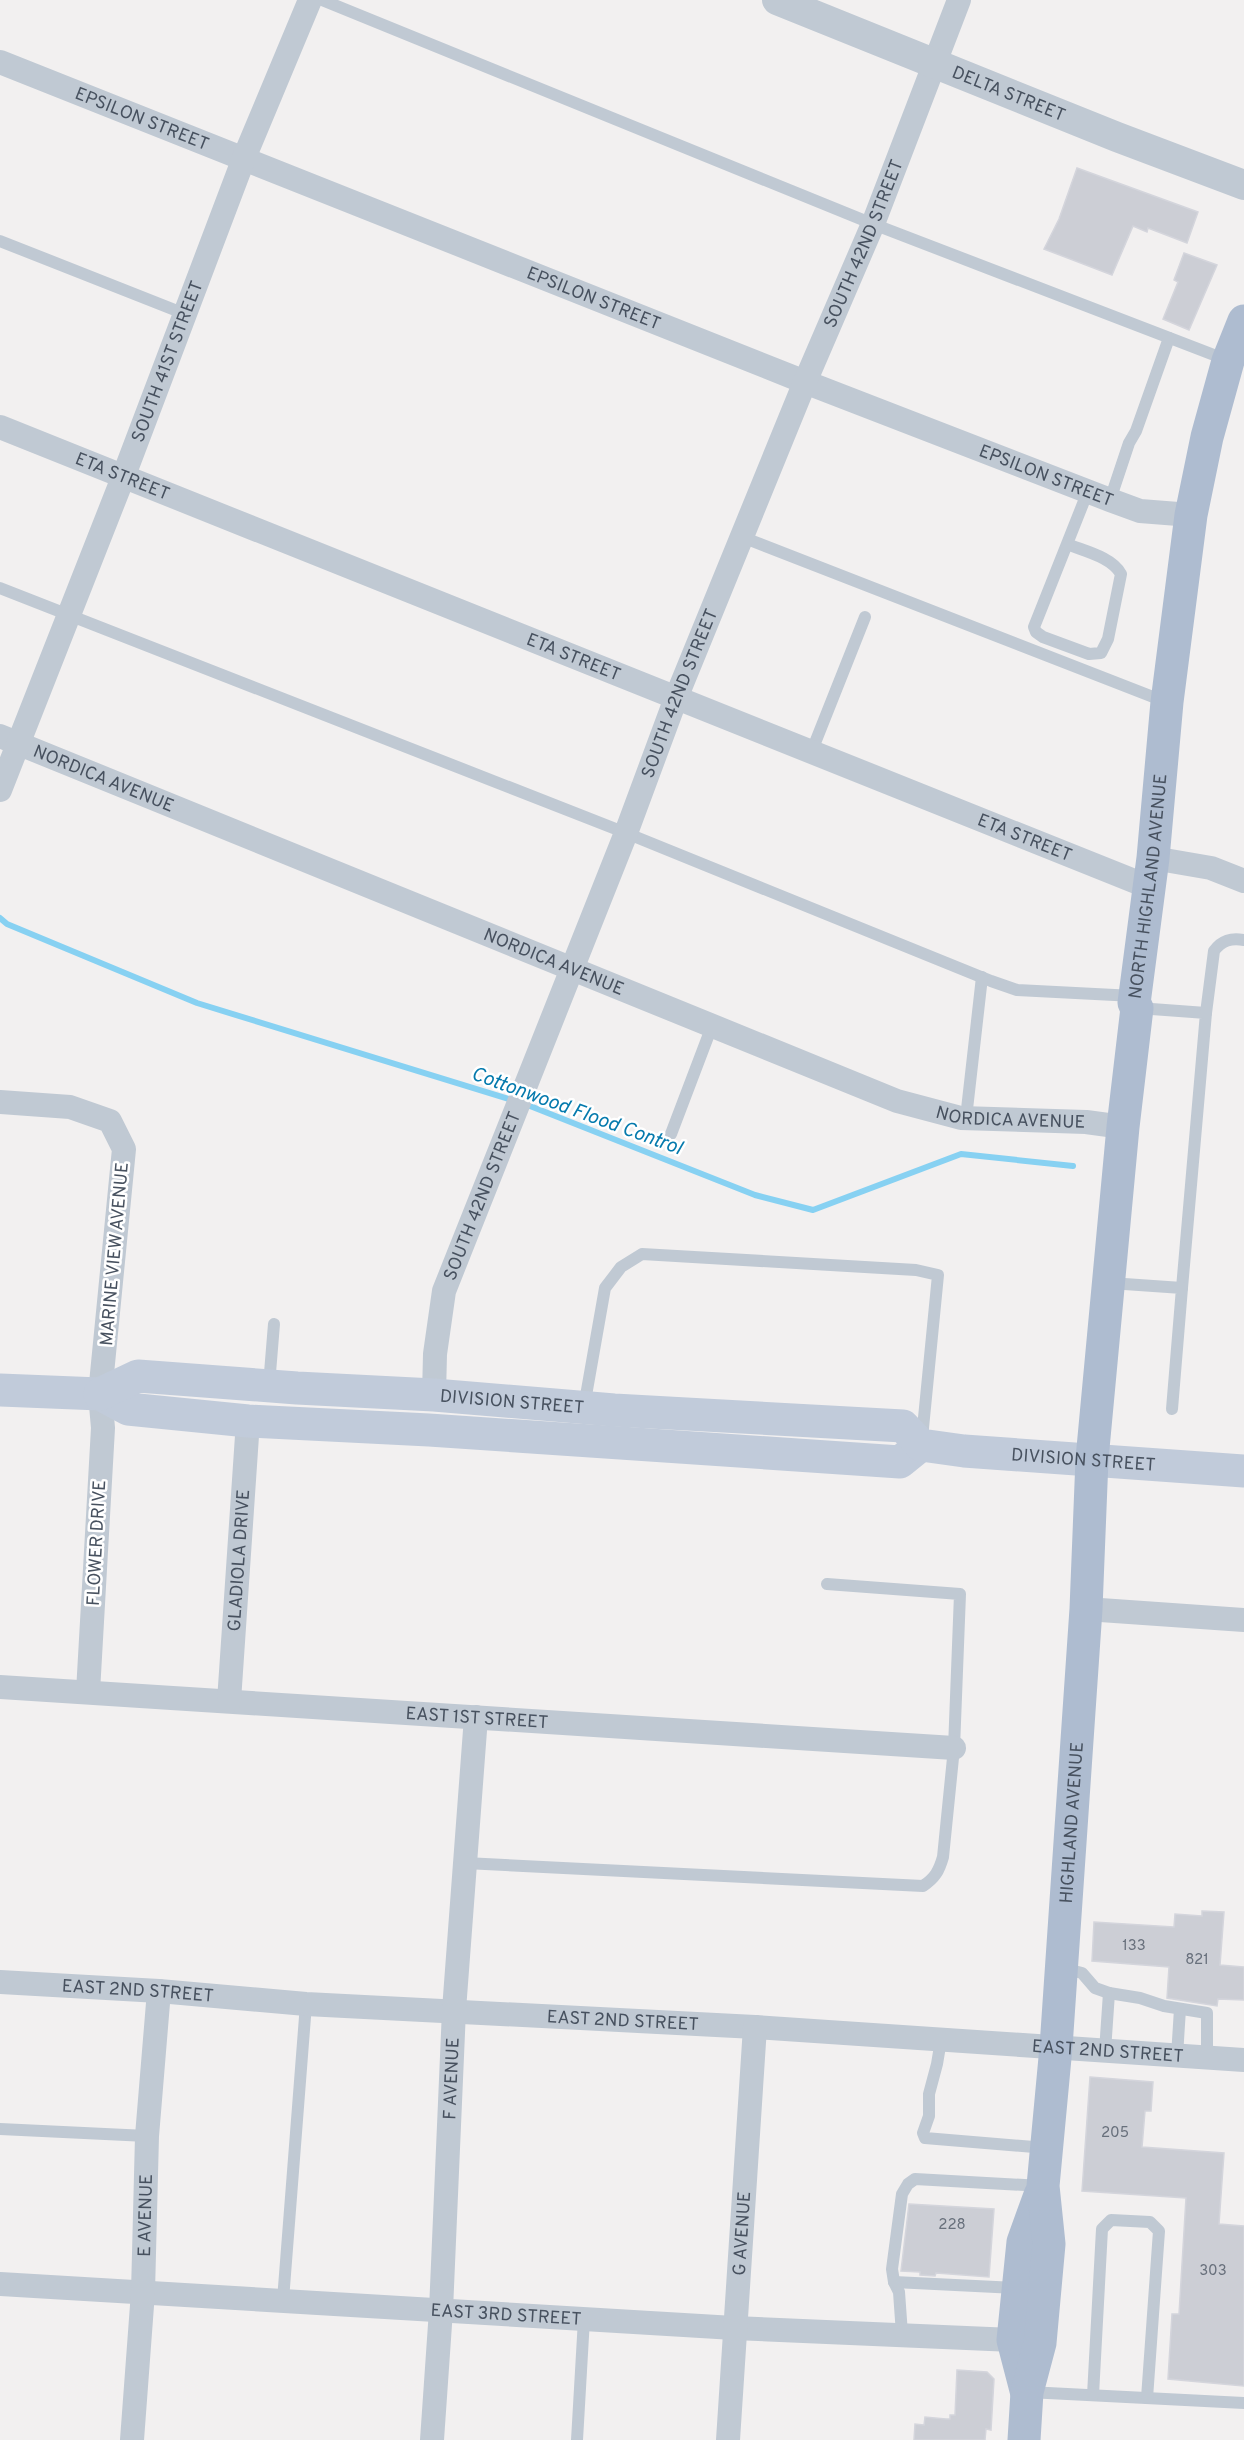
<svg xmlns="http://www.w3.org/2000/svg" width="1244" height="2440" viewBox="0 0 1244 2440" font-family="Overpass,sans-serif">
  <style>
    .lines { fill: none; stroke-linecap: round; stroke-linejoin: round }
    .stream { stroke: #87d1f2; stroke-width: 6 }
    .building { fill: #ccced5; stroke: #d4d5dc; stroke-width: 1.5 }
    .service { stroke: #c0c9d3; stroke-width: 12 }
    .minor { stroke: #c0c9d3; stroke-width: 24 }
    .tertiary { stroke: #c0c9d3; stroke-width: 30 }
    .secondary { stroke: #c1cbda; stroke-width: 33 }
    .primary { stroke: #aebcd0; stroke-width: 33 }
    .labels { text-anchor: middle; stroke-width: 5; stroke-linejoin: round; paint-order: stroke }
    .number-label { font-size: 15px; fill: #68707c }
    .street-label { font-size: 18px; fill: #47515f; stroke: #fff }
    .water-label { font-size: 20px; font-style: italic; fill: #057aad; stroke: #fff }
  </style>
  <rect width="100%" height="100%" fill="#f2f0f0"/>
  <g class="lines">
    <!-- stream -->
    <g class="stream">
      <polyline points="0,918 7,924 197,1003 515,1101"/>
      <polyline points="525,1104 755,1195 813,1210 961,1154 1073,1166"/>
    </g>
  </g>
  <!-- building -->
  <g class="building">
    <polygon points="1077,168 1198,212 1187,243 1148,228 1147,232 1133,226 1112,275 1044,249 1059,219"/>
    <polygon points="1184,253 1217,265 1189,330 1163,319 1178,282 1174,280"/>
    <polygon points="1202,1911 1224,1912 1220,1965 1244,1967 1244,2000 1218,1999 1217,2006 1167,1998 1169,1967 1092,1961 1094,1922 1174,1927 1175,1914 1202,1916"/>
    <polygon points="1090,2077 1153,2082 1151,2111 1145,2111 1142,2147 1224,2153 1219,2224 1244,2226 1244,2386 1168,2379 1172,2314 1179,2314 1186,2198 1082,2191"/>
    <polygon points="909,2204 994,2209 989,2277 936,2273 935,2276 920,2275 920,2272 901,2271"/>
    <polygon points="957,2370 987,2372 994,2379 991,2430 986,2429 985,2440 914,2440 915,2424 924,2425 925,2417 946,2419 950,2419 950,2415 955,2415"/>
  </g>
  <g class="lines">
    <!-- service -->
    <g class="service">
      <polyline points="322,0 873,224 1227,360"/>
      <polyline points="0,241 185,314"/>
      <polyline points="1110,500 1129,443 1136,431 1169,338"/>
      <polyline points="742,537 1166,702"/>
      <path d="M1067,544c17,7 45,13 54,30l-13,65 -7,14 -12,1 -46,-17 -7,-5 -2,-5 4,-10 50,-126"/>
      <polyline points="0,588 626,833 991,981 1017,990 1134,996"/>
      <polyline points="811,753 865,617"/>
      <polyline points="1138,1008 1206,1013 1182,1288"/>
      <path d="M1206,1013l8,-62c8,-11 17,-13 30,-11"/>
      <polyline points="966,1118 982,977"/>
      <polyline points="671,1134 712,1026"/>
      <polyline points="1110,1283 1182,1288 1172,1409"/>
      <polyline points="269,1385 274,1324"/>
      <polyline points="584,1407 605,1288 621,1267 642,1254 916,1270 938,1275 922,1438"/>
      <path d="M465,1863l458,23c12,-8 16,-15 20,-29l11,-109 6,-154 -133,-10"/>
      <polyline points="1062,1968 1082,1973 1095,1988 1109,1993 1140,1998 1164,2006 1207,2013 1207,2058"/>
      <polyline points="941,2040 937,2064 929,2094 929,2116 923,2133 925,2138 1046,2148"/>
      <polyline points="1105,2051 1109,1993"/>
      <polyline points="1177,2056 1180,2009"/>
      <polyline points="0,2129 147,2136"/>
      <polyline points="894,2282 1016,2288"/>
      <polyline points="283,2300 306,2004"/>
      <polyline points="902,2334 899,2292 894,2282 892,2269 902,2194 908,2184 915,2179 1042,2186"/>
      <polyline points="1028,2392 1244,2403"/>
      <polyline points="1093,2395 1102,2229 1111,2220 1150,2222 1159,2231 1147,2398"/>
      <polyline points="577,2440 584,2319"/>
    </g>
    <!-- minor -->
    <g class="minor">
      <path id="s1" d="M0,62l805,320 305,118 30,11 51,4"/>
      <path id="s2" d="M0,427l1149,460"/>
      <path id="s3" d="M0,736l897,365 64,17 125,4 37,5"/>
      <path id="s4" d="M0,790l124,-315 120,-317 66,-158"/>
      <polyline points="1153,858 1211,868 1244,881"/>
      <polyline points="0,1102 70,1107 110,1121 124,1149 100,1394 103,1428 88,1692"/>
      <path id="s5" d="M434,1395l1,-41 9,-63 182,-458 50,-135 129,-316 68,-158 86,-224"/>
      <polyline points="1086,1609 1244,1620"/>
      <path id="s6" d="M0,1687l954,61"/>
      <path id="s7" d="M229,1701l19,-280"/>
      <path id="s8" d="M0,1982l159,9 147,13 449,23 489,33"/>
      <path id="s9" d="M0,2284l734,44 279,12"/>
      <path id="s10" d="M132,2440l11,-148 4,-156 12,-145"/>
      <path id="s11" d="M432,2440l9,-130 13,-300 22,-293"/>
      <path id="s12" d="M728,2440l27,-413"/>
    </g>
    <!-- tertiary -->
    <path class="tertiary" id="s13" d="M777,0l340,137 127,48"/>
    <!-- secondary -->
    <g class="secondary">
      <polyline points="0,1390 100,1394 128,1409 248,1421 429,1430 900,1462 921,1445"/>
      <path id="s14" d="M100,1394l38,-18 159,12 137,7 180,15 289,16 18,19 43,6 280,20"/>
    </g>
    <!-- primary -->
    <g class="primary">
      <polyline points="1026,2390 1013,2340 1023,2242 1040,2195"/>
      <path id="s15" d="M1024,2440l3,-48 13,-49 9,-99 -6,-58 13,-139 30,-438 6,-150 31,-332 14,-119 -3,-5 19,-145 14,-156 24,-187 16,-78 21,-76 16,-40"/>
    </g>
  </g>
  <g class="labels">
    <!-- number labels -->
    <g class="number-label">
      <text x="1134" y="1950">133</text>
      <text x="1197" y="1964">821</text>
      <text x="1115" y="2137">205</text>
      <text x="952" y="2229">228</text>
      <text x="1213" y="2275">303</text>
    </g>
    <!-- street labels -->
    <g class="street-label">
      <text dy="6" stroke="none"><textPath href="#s13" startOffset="250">DELTA STREET</textPath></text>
      <text dy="6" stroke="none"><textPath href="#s1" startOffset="153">EPSILON STREET</textPath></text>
      <text dy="6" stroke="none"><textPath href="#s5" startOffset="1233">SOUTH 42ND STREET</textPath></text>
      <text dy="6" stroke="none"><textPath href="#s1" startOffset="639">EPSILON STREET</textPath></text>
      <text dy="6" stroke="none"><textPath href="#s4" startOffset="460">SOUTH 41ST STREET</textPath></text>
      <text dy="6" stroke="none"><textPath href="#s2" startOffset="132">ETA STREET</textPath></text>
      <text dy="6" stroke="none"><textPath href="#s1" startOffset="1125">EPSILON STREET</textPath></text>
      <text dy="6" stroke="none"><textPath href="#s2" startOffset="618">ETA STREET</textPath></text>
      <text dy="6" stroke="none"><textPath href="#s5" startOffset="747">SOUTH 42ND STREET</textPath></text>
      <text dy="6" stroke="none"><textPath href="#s3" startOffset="112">NORDICA AVENUE</textPath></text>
      <text dy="6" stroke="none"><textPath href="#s2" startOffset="1104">ETA STREET</textPath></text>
      <text dy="6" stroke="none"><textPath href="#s15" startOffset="1562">NORTH HIGHLAND AVENUE</textPath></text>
      <text dy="6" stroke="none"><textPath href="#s3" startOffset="598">NORDICA AVENUE</textPath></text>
      <text dy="6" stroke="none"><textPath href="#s3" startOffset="1084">NORDICA AVENUE</textPath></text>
      <text dy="6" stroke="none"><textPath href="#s5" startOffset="207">SOUTH 42ND STREET</textPath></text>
      <text transform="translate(114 1254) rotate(-85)" y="6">MARINE VIEW AVENUE</text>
      <text dy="6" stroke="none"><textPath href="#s14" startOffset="417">DIVISION STREET</textPath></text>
      <text dy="6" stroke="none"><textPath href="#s14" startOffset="998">DIVISION STREET</textPath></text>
      <text transform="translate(96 1543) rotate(-87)" y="6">FLOWER DRIVE</text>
      <text dy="6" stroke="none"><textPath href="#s7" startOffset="141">GLADIOLA DRIVE</textPath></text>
      <text dy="6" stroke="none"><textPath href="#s6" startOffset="478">EAST 1ST STREET</textPath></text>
      <text dy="6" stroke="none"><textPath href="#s15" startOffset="621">HIGHLAND AVENUE</textPath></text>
      <text dy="6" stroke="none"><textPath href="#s8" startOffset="138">EAST 2ND STREET</textPath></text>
      <text dy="6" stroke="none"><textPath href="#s8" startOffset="624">EAST 2ND STREET</textPath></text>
      <text dy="6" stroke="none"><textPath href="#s8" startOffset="1110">EAST 2ND STREET</textPath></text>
      <text dy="6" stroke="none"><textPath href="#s11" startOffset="362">F AVENUE</textPath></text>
      <text dy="6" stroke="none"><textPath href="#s10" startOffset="225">E AVENUE</textPath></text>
      <text dy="6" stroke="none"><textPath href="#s12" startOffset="207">G AVENUE</textPath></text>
      <text dy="6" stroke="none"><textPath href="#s9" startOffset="507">EAST 3RD STREET</textPath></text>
    </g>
    <!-- water labels -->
    <g class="water-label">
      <text transform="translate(577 1110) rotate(20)" y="7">Cottonwood Flood Control</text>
    </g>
  </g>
</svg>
